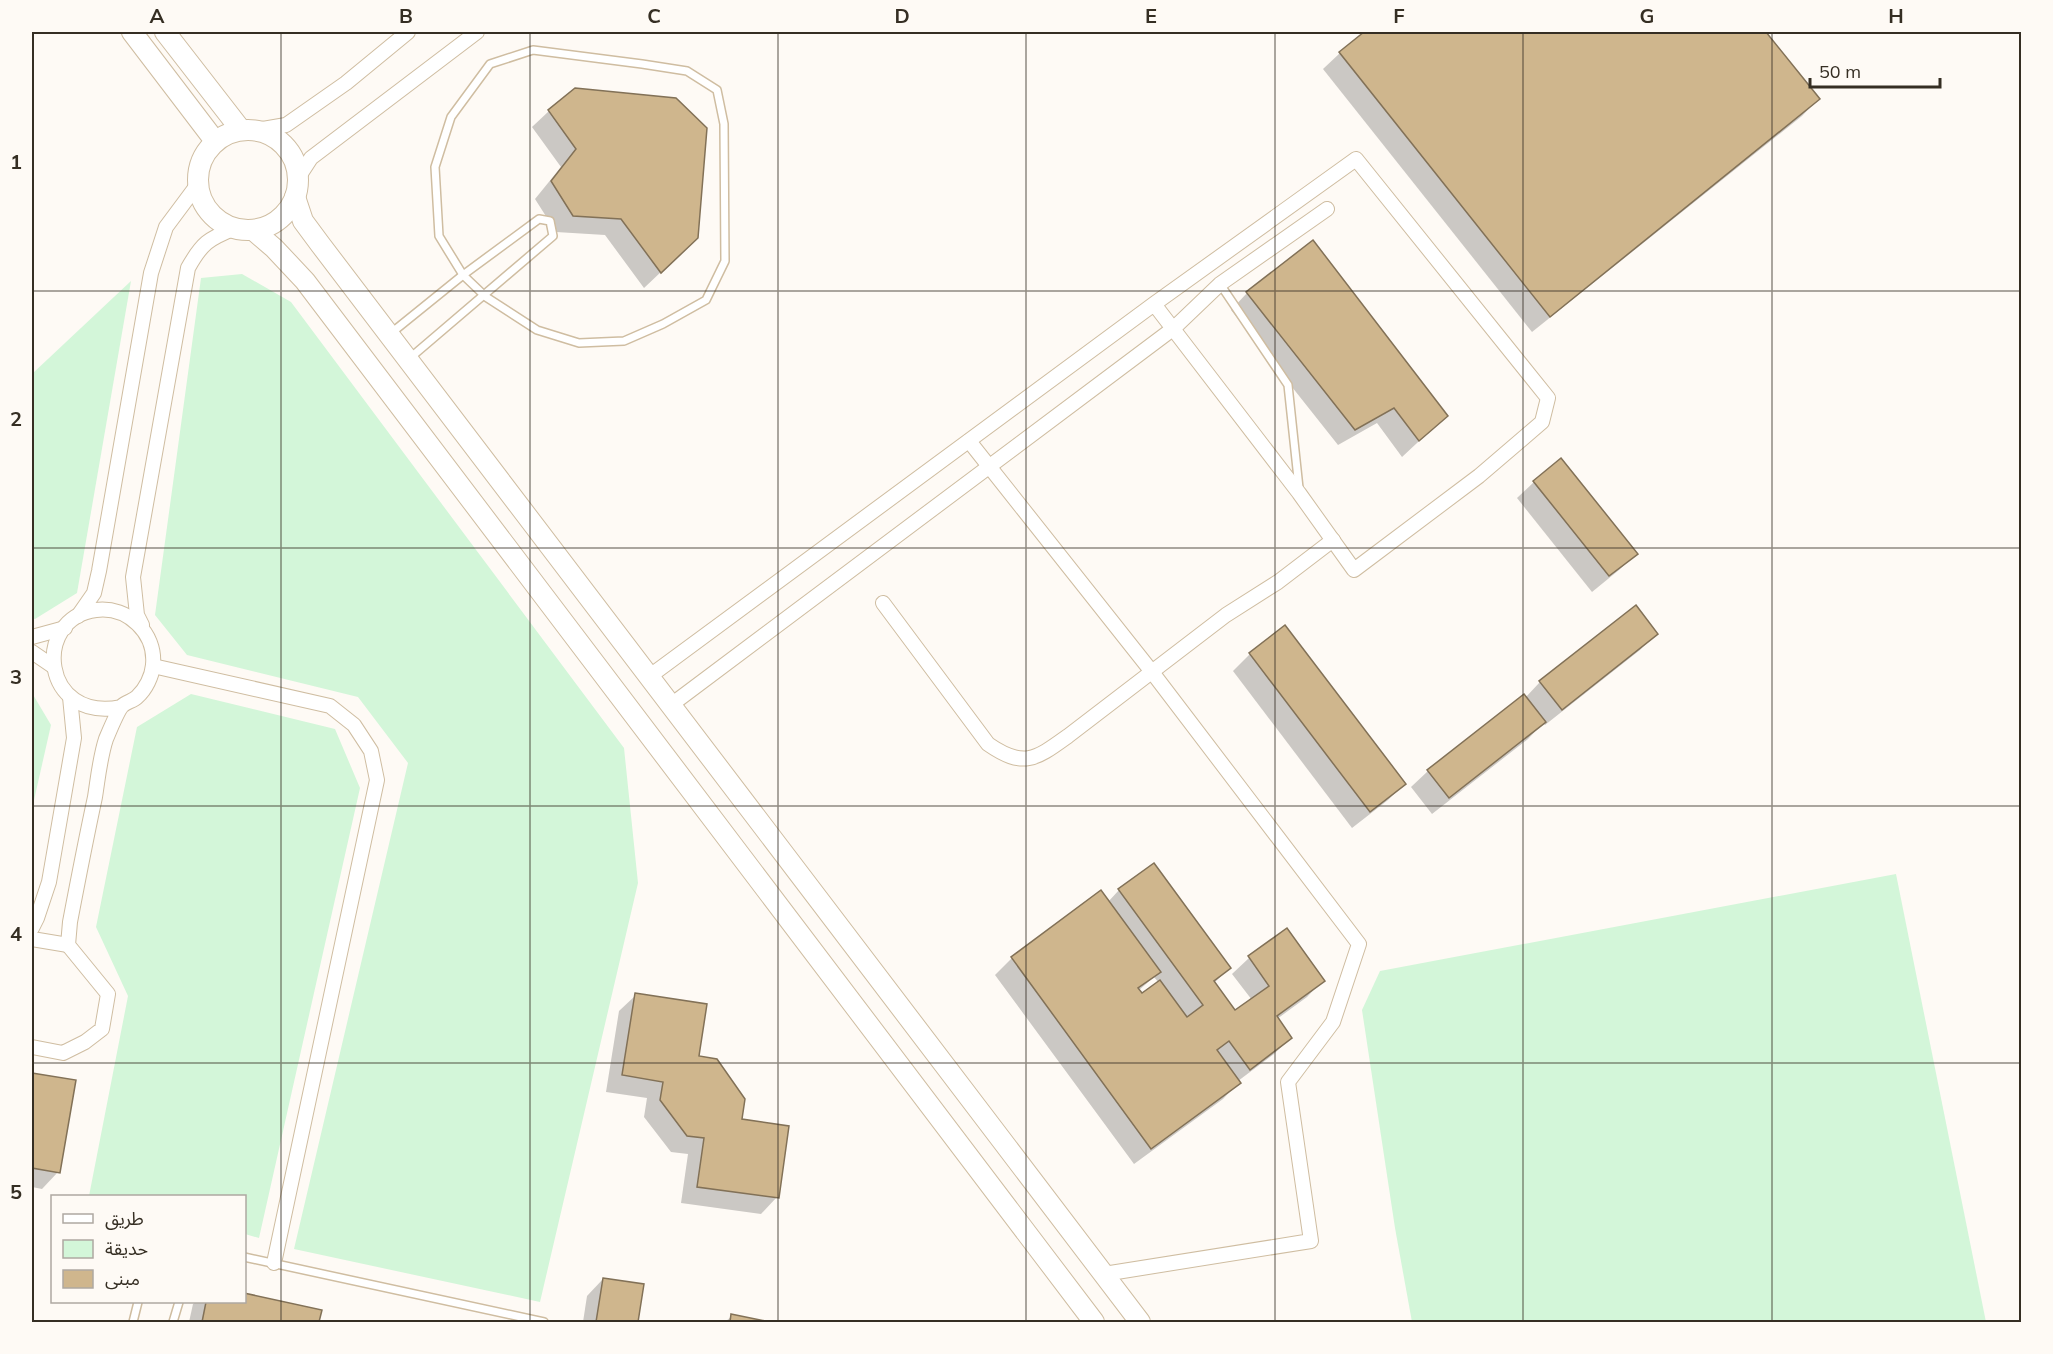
<svg xmlns="http://www.w3.org/2000/svg" width="2053" height="1354" viewBox="0 0 2053 1354" font-family="Mulish,'Noto Sans Arabic',sans-serif">
  <style>
    .green { fill: #d3f6d9 }
    .shadow { fill: #0003; fill-rule: evenodd }
    .building { fill: #cfb68d; stroke: #827157; stroke-width: 1.5 }
    .lines { fill: none; stroke-linecap: round; stroke-linejoin: round }
    .service-casing { stroke: #cfbda1; stroke-width: 10 }
    .minor-casing { stroke: #cfbda1; stroke-width: 16 }
    .secondary-casing { stroke: #cfbda1; stroke-width: 22 }
    .service { stroke: #fff; stroke-width: 7 }
    .minor { stroke: #fff; stroke-width: 14 }
    .secondary { stroke: #fff; stroke-width: 20 }
    .grid { fill: none; stroke: #352e23; stroke-width: 1.5; stroke-opacity: 0.55 }
    .neatline { fill: none; stroke: #352e23; stroke-width: 2 }
    .grid-label { font-size: 20px; text-anchor: middle; font-weight: bold; fill: #352e23 }
  </style>
  <rect width="100%" height="100%" fill="#fefaf5"/>
  <!-- green -->
  <g class="green">
    <polygon points="242,274 291,302 624,748 638,883 540,1302 294,1249 408,763 358,697 187,655 155,615 201,278"/>
    <polygon points="131,281 77,593 35,619 32,618 32,374"/>
    <polygon points="32,693 51,725 32,809"/>
    <polygon points="191,694 335,729 360,788 259,1238 245,1234 244,1196 89,1196 128,996 96,927 137,727"/>
    <polygon points="1896,874 1986,1322 1412,1322 1395,1228 1362,1010 1380,971"/>
  </g>
  <!-- shadow -->
  <g class="shadow">
    <polygon points="1366,32 1764,32 1818,99 1802,116 1532,332 1323,69 1340,53"/>
    <polygon points="549,111 680,254 644,288 605,235 556,232 535,199 561,167 532,127"/>
    <polygon points="1247,293 1446,416 1402,457 1377,423 1338,445 1231,310"/>
    <polygon points="1534,482 1636,554 1619,570 1592,592 1517,498"/>
    <polygon points="1285,627 1404,784 1388,800 1352,828 1233,671 1250,654"/>
    <polygon points="1656,633 1640,650 1545,725 1543,723 1528,739 1432,814 1411,787 1428,771 1525,698 1540,682"/>
    <path d="M1119,890l110,78 -15,15 21,29 17,-12 -20,-26 17,-16 37,-28 37,50 -16,17 -30,22 13,19 -16,16 -36,27 1,1 -16,17 -89,65 -139,-189 17,-17 96,-56zM1154,977l5,6 -17,13 -4,-5z"/>
    <polygon points="636,995 697,1057 740,1121 777,1197 761,1214 681,1203 688,1154 671,1152 644,1117 647,1098 606,1092 619,1011"/>
    <polygon points="32,1074 74,1082 58,1172 42,1189 32,1187"/>
    <polygon points="603,1279 643,1285 637,1322 583,1322 587,1296"/>
    <polygon points="196,1302 244,1302 320,1311 317,1322 189,1322 193,1304"/>
    <polygon points="732,1316 765,1322 725,1322"/>
  </g>
  <!-- building -->
  <g class="building">
    <polygon points="1364,32 1766,32 1820,99 1550,317 1339,52"/>
    <polygon points="575,88 676,98 707,128 698,238 661,273 621,219 573,216 551,181 576,149 548,110"/>
    <polygon points="1313,240 1448,416 1419,441 1394,408 1355,430 1246,292"/>
    <polygon points="1561,458 1638,554 1609,576 1533,481"/>
    <polygon points="1636,605 1658,634 1562,710 1539,681"/>
    <polygon points="1285,625 1406,784 1370,812 1249,653"/>
    <polygon points="1524,694 1546,722 1449,798 1427,770"/>
    <polygon points="1154,863 1231,968 1214,981 1235,1010 1269,986 1248,956 1287,928 1325,981 1277,1016 1292,1038 1250,1070 1229,1041 1217,1050 1241,1083 1151,1149 1011,957 1101,890 1161,972 1138,988 1142,993 1160,980 1187,1017 1203,1005 1118,889"/>
    <polygon points="635,993 707,1004 699,1056 717,1059 745,1099 742,1119 789,1126 779,1198 697,1187 704,1138 687,1136 660,1100 663,1082 622,1075"/>
    <polygon points="32,1073 76,1080 60,1173 32,1168"/>
    <polygon points="603,1278 644,1284 638,1322 596,1322"/>
    <polygon points="244,1293 322,1310 319,1322 202,1322 206,1302 244,1302"/>
    <polygon points="731,1314 770,1322 730,1322"/>
  </g>
  <g class="lines">
    <defs>
      <g id="service">
        <polygon points="533,50 642,64 687,71 717,90 724,124 725,261 706,300 663,324 624,341 579,343 537,330 486,297 463,275 439,236 435,167 451,117 490,64"/>
        <polyline points="1220,284 1288,385 1299,488"/>
        <polyline points="390,334 463,275 539,219 550,221 553,236 410,358"/>
        <polyline points="244,1257 544,1322"/>
        <polyline points="133,1322 138,1302"/>
        <polyline points="173,1322 179,1302"/>
      </g>
      <g id="minor">
        <polyline points="257,130 286,125 346,83 408,32"/>
        <polyline points="298,178 311,158 477,32"/>
        <polyline points="969,441 1152,672 1359,944 1333,1022 1288,1082 1311,1241 1104,1274"/>
        <path d="M883,603l105,141c36,25 48,15 80,-8l158,-121 52,-33 55,-42"/>
        <polyline points="78,616 94,593 99,571 151,273 166,227 198,184"/>
        <path d="M142,625l-5,-10 -4,-38 55,-309c14,-25 20,-29 47,-40"/>
        <polyline points="32,637 65,628"/>
        <polyline points="32,652 54,667"/>
        <polyline points="153,666 330,706 354,725 371,751 377,780 274,1263"/>
        <polyline points="650,676 1154,304 1356,159 1548,398 1542,422 1479,476 1354,570 1299,493 1154,304"/>
        <polyline points="671,705 1174,328 1220,284 1327,209"/>
        <polyline points="32,928 37,918 49,882 74,738 70,697"/>
        <polyline points="32,939 68,945"/>
        <path d="M32,1047l31,6 22,-11 17,-13 6,-35 -40,-49 2,-23c8,-42 16,-83 25,-125 3,-19 5,-40 11,-58 3,-7 11,-27 16,-33 4,-4 11,-5 15,-9 9,-8 15,-21 16,-32 3,-32 -25,-59 -57,-55 -64,8 -55,113 25,97"/>
      </g>
      <g id="secondary">
        <polyline points="132,32 215,141"/>
        <polyline points="165,32 241,130"/>
        <circle cx="248" cy="180" r="50"/>
        <polyline points="295,197 303,221 320,244 1140,1322"/>
        <polyline points="253,230 274,248 305,281 1094,1322"/>
      </g>
    </defs>
    <!-- service casing -->
    <use href="#service" class="service-casing"/>
    <!-- minor casing -->
    <use href="#minor" class="minor-casing"/>
    <!-- secondary casing -->
    <use href="#secondary" class="secondary-casing"/>
    <!-- service -->
    <use href="#service" class="service"/>
    <!-- minor -->
    <use href="#minor" class="minor"/>
    <!-- secondary -->
    <use href="#secondary" class="secondary"/>
  </g>
  <!-- grid -->
  <path class="grid" d="M281,32v1290M530,32v1290M778,32v1290M1026,32v1290M1275,32v1290M1523,32v1290M1772,32v1290M32,291h1990M32,548h1990M32,806h1990M32,1063h1990"/>
  <!-- border -->
  <rect width="2053" height="1354" fill="none" stroke="#fefaf5" stroke-width="66"/>
  <!-- legend -->
  <rect x="51" y="1195" width="195" height="108" fill="#fefaf5" stroke="#aea8a1" stroke-width="1.5"/>
  <rect x="63" y="1214" width="30" height="9" fill="#ffffff" stroke="#aea8a1" stroke-width="1.5"/>
  <text x="105" y="1225" font-size="18" fill="#352e23">طريق</text>
  <rect x="63" y="1240" width="30" height="18" fill="#d3f6d9" stroke="#aea8a1" stroke-width="1.5"/>
  <text x="105" y="1255" font-size="18" fill="#352e23">حديقة</text>
  <rect x="63" y="1270" width="30" height="18" fill="#cfb68d" stroke="#aea8a1" stroke-width="1.5"/>
  <text x="105" y="1285" font-size="18" fill="#352e23">مبنى</text>
  <!-- scale -->
  <path d="M1810 78v9h130v-9" fill="none" stroke="#352e23" stroke-width="3"/>
  <text x="1819" y="78" font-size="18" fill="#352e23" stroke="#fefaf5" stroke-width="4.5" paint-order="stroke">50 m</text>
  <rect x="33" y="33" width="1987" height="1288" class="neatline"/>
  <g class="grid-label">
    <text x="157" y="23">A</text>
    <text x="406" y="23">B</text>
    <text x="654" y="23">C</text>
    <text x="902" y="23">D</text>
    <text x="1151" y="23">E</text>
    <text x="1399" y="23">F</text>
    <text x="1647" y="23">G</text>
    <text x="1896" y="23">H</text>
    <text x="16" y="169">1</text>
    <text x="16" y="426">2</text>
    <text x="16" y="684">3</text>
    <text x="16" y="941">4</text>
    <text x="16" y="1199">5</text>
  </g>
</svg>
